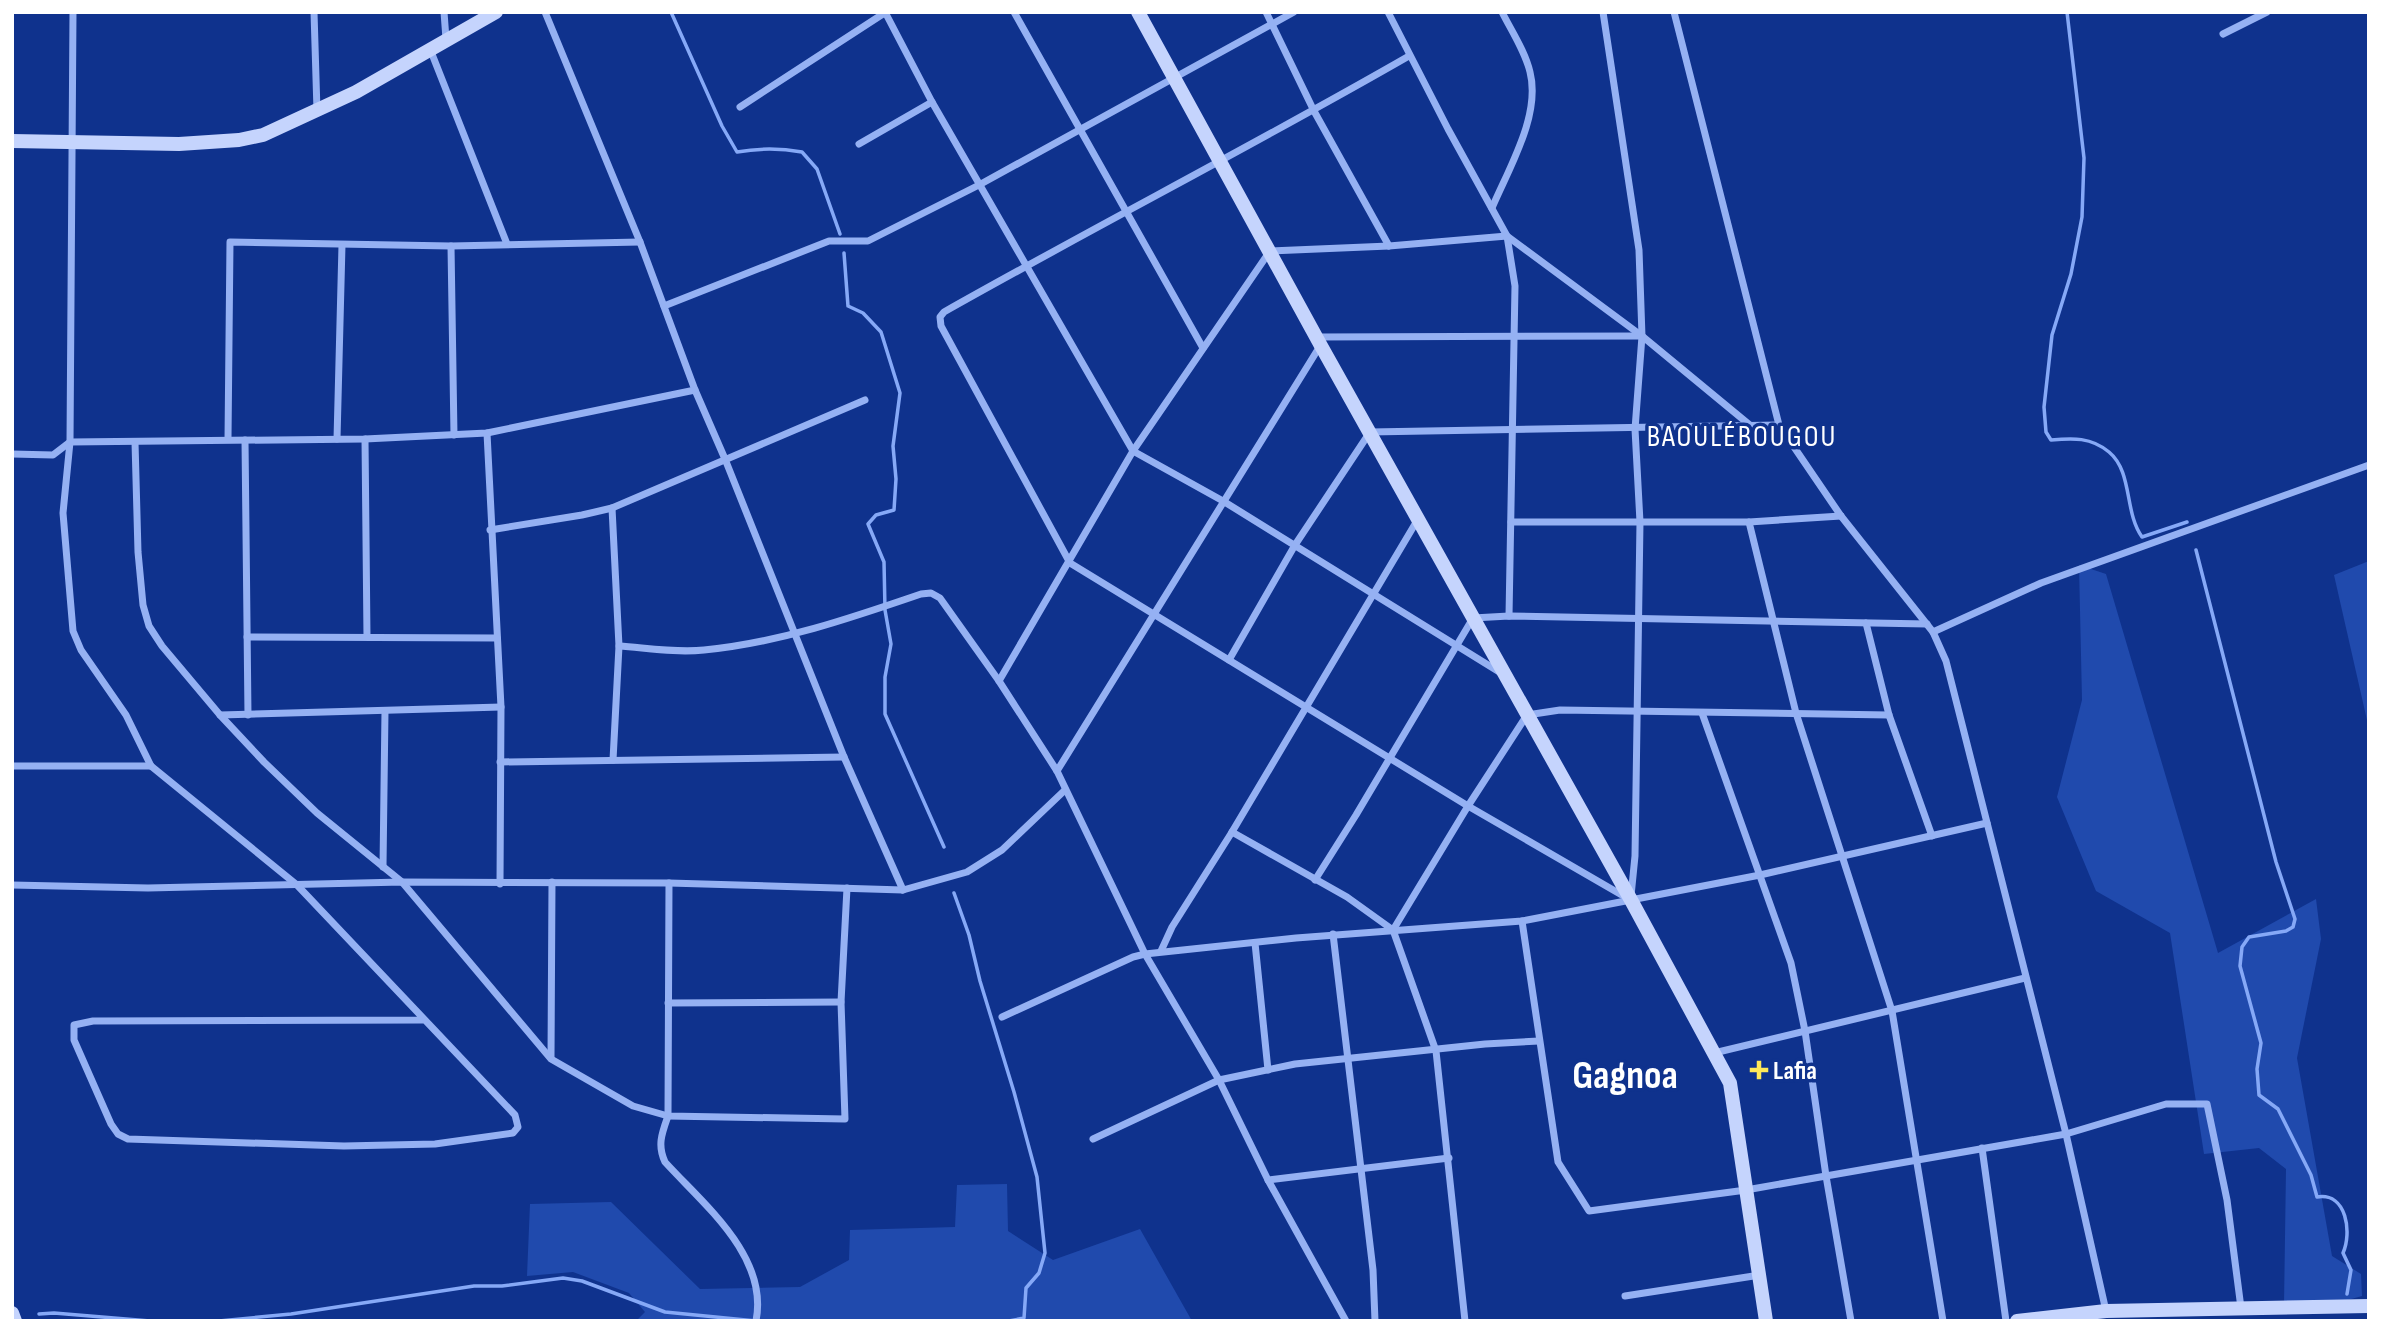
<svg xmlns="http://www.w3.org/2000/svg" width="2381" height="1333" viewBox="0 0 2381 1333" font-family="'Sofia Sans Condensed',sans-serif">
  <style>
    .green { fill: #204aad }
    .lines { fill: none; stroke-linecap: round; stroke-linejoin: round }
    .stream { stroke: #86a9f7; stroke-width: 3.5 }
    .street { stroke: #95b1f3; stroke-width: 7 }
    .secondary { stroke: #c5d4fd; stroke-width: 14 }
    .poi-dot { fill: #ffe958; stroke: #0f328d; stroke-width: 2.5 }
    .labels { text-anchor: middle; stroke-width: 7; stroke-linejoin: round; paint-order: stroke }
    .poi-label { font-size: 26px; font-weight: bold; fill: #fff; stroke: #0f328d; text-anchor: start }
    .quarter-label { font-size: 30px; letter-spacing: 2px; fill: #fff; stroke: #0f328d }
    .town-label { font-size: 40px; font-weight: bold; fill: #fff; stroke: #0f328d }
  </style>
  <rect width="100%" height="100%" fill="#0f328d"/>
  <!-- green -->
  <g class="green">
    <polygon points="2369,561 2369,729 2334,575"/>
    <polygon points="2079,565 2106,574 2218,953 2316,899 2321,939 2297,1058 2332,1256 2361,1274 2362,1296 2337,1303 2284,1305 2286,1169 2259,1148 2204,1154 2170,933 2096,891 2057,797 2082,700"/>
    <polygon points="1007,1184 1008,1231 1053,1260 1140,1229 1192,1321 636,1321 645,1312 629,1293 573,1272 527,1276 530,1204 611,1202 700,1289 800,1287 849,1260 850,1230 955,1227 957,1185"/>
  </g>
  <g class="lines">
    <!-- stream -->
    <g class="stream">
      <path d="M671,12l51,114 15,26c22,-4 43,-4 65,0l15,17 23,65"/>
      <path d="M2067,12l17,146 -2,59 -11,57 -19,61 -8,72 2,25 5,8c22,-2 40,-3 58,12 24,20 15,60 33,85l45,-15"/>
      <polyline points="844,253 848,306 863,313 881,332 900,393 893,446 896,479 894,510 876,515 868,524 884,562 885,610 891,644 885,677 885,714 944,847"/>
      <path d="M2196,550l80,312 19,57 -2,8 -7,4 -37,6 -7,10 -2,19 21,77 -4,26 2,26 19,14 33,66 6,22c30,-5 35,36 26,56l8,17 -4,24"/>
      <polyline points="954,893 969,935 980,981 1014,1092 1037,1177 1045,1253 1039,1273 1026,1288 1024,1318 1009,1321"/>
      <polyline points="39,1314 54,1313 150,1321"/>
      <polyline points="219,1321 291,1314 474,1286 502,1286 563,1278 582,1281 665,1312 756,1321"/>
    </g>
    <!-- street -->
    <g class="street">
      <polyline points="73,12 70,442 63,513 73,631 81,650 126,715 151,766 297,885 515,1115 518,1127 513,1133 435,1144 344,1146 128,1139 118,1134 111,1124 74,1040 74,1025 93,1021 422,1020"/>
      <polyline points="314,12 317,111"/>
      <polyline points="444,12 446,39"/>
      <polyline points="545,12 640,242 695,390 725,459 844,757 903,890"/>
      <polyline points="885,12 932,102 1133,451 1223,501 1501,673"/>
      <polyline points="1014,12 1203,348"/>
      <polyline points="1266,12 1314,111 1389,246"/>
      <polyline points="1388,12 1448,129 1507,236 1515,286 1509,616"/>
      <polyline points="1603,12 1639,250 1642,336 1635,429 1640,522 1635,856 1631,896"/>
      <polyline points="1674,12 1779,425 1841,516 1933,632 1946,661 2066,1134 2106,1311"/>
      <polyline points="2223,34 2267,12"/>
      <polyline points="430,49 507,244"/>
      <path d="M1409,56c-153,88 -311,169 -465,256l-4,5 1,9 129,237 398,243 159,92"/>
      <polyline points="740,107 886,12"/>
      <polyline points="859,144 932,102"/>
      <path d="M1492,208c17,-40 49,-93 38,-136 -5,-21 -18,-40 -28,-60"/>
      <polyline points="451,246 454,435"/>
      <polyline points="664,306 829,241 868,241 979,185 1294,12"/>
      <polyline points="1318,337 1642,336"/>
      <polyline points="487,433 501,707 500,884"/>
      <polyline points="228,439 230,242 451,246 640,242"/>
      <polyline points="337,439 342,245"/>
      <polyline points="365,439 367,637"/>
      <polyline points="245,440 248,715"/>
      <polyline points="135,442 138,552 143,605 149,626 162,646 220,715 264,762 317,813 402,882 551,1059 633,1106 668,1116 845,1119 841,1002 847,888"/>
      <polyline points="12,454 53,455 70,442 365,439 487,433 695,390"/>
      <polyline points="612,508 619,646 613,760"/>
      <polyline points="1511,522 1749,522 1841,516"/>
      <polyline points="1749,522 1796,713 1892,1011 1943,1321"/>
      <polyline points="490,530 582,515 612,508 865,400"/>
      <polyline points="1866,623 1889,715 1932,836"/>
      <polyline points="1933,632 2041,583 2369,465"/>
      <polyline points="247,637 497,638"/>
      <path d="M619,646c28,2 57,7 85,4 74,-7 147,-32 217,-56l10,-1 9,5 59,83 58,90 88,183 74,126 49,100 78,141"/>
      <polyline points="1229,660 1295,545 1370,432 1779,425"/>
      <polyline points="999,681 1133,451 1270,251 1389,246 1507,236 1642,336 1751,426"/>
      <polyline points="1702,713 1791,963 1805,1031 1826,1176 1851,1321"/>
      <polyline points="220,715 501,707"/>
      <polyline points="500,762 844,757"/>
      <polyline points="12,766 151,766"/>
      <polyline points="1057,771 1320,346"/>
      <polyline points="1232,832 1347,897 1393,930 1436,1051 1465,1321"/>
      <polyline points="383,867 385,711"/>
      <polyline points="1315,880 1356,815 1473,618 1509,616 1927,624"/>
      <path d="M669,883l-1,233c-6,17 -11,29 -3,46 38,42 104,94 91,159"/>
      <polyline points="12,885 148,888 402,882 669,883 903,890 967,872 1002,850 1065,790"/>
      <polyline points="1522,921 1558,1162 1589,1211 1746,1190 2066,1134 2166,1104 2207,1104 2227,1200 2241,1308"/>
      <polyline points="1393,930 1468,806 1527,715 1560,710 1889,715"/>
      <polyline points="1333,934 1373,1270 1375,1321"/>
      <polyline points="1255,943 1268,1070"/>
      <polyline points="1161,951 1172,927 1232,832 1418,519"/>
      <polyline points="668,1003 841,1002"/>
      <polyline points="1002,1017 1133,957 1145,954 1296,938 1522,921 1760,875 1987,823"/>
      <polyline points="1714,1053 2025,978"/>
      <polyline points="551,1058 552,882"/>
      <polyline points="1093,1139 1219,1080 1295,1064 1485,1044 1539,1041"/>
      <polyline points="1982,1148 2006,1321"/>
      <polyline points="1268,1180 1449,1158"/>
      <polyline points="1625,1296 1760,1275"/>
    </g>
    <!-- secondary -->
    <g class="secondary">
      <polyline points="1138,12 1320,344 1631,900 1730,1083 1766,1321"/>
      <polyline points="12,141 179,144 239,140 263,135 356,92 496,12"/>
      <polyline points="12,1313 15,1321"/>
      <polyline points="2017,1321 2106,1311 2369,1306"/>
    </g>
  </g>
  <!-- markers -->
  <path class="poi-dot" d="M1755.5 1059.5h7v7h7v7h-7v7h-7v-7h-7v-7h7z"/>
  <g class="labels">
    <!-- poi labels -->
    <g class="poi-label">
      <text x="1773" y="1079">Lafia</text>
    </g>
    <!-- quarter labels -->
    <g class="quarter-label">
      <text x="1742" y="446">BAOULÉBOUGOU</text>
    </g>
    <!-- town labels -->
    <g class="town-label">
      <text x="1625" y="1088">Gagnoa</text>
    </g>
  </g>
  <!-- border -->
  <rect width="2381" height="1333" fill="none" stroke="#ffffff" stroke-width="28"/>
</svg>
